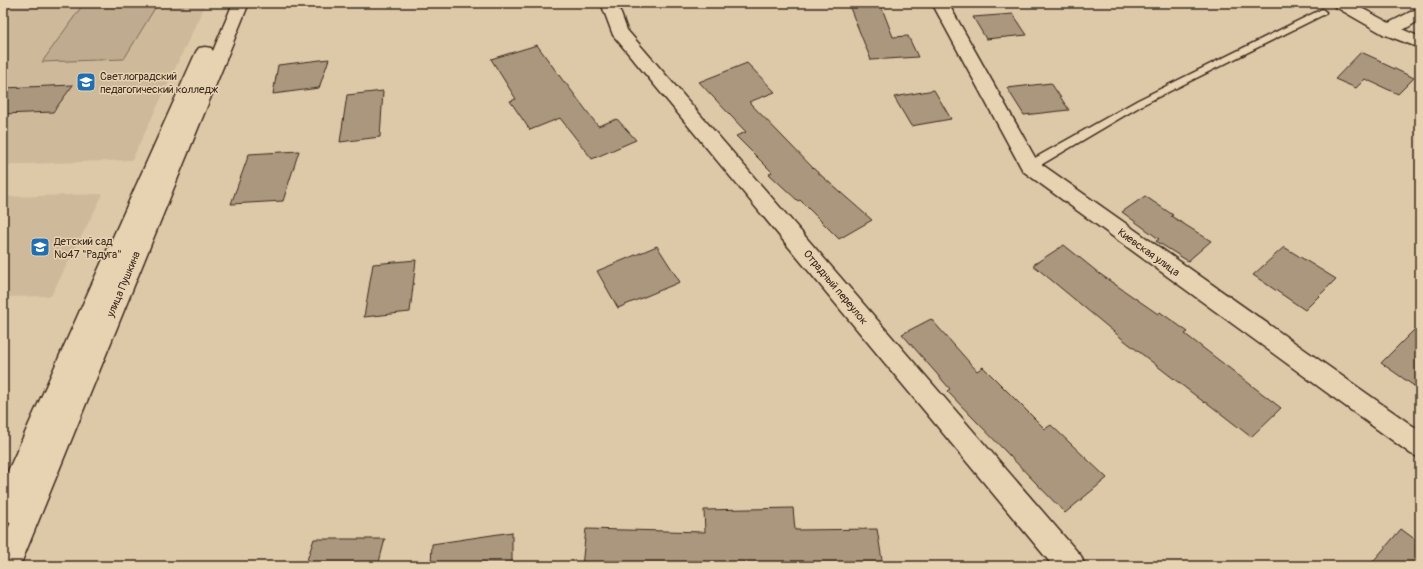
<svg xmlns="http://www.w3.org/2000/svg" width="1423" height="569" viewBox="0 0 1423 569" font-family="Pangolin,sans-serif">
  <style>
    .built { fill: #ceba9b }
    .green { fill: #bfab8f; stroke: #7d6a56 }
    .building { fill: #aa977e; stroke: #3b2a1e }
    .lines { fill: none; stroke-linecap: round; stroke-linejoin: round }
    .lane-casing { stroke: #3b2a1e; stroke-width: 3 }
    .street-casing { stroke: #3b2a1e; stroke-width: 3 }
    .secondary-casing { stroke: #3b2a1e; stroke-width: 3 }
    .lane { fill: #e7d3b1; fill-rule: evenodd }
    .street { fill: #e7d3b1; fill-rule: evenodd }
    .secondary { fill: #e7d3b1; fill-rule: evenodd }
    .labels { text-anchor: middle; stroke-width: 3; stroke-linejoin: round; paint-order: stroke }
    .poi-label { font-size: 11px; fill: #3b2a1e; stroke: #e7d3b1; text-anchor: start }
    .street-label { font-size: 11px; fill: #3b2a1e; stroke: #e7d3b1 }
  </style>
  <rect width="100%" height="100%" fill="#ddc9a8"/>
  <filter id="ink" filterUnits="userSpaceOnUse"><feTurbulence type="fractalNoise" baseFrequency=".025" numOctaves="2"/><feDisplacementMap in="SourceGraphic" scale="8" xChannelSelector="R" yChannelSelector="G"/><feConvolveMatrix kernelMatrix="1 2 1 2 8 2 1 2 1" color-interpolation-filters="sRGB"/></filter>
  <g filter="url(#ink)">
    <!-- built -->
    <g class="built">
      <polygon points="3,3 206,3 132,160 3,165"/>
      <polygon points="103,194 51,296 3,297 3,197"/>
    </g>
    <!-- green -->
    <polygon class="green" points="84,3 158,3 124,59 42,62"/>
    <!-- building -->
    <g class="building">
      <polygon points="848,3 880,3 893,37 908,36 918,57 871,60"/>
      <polygon points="1013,14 1027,35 986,39 973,17"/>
      <polygon points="537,45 564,82 565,82 598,126 617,119 636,140 592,159 560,118 530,130 510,101 516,99 491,59"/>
      <polygon points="1361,52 1381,61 1380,62 1414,78 1398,94 1365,79 1356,88 1335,79"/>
      <polygon points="329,59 319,88 273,94 278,65"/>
      <polygon points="747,63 775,92 749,102 815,170 872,220 839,239 800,200 798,201 769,174 772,172 736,136 746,132 699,82"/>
      <polygon points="1051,83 1069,110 1024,115 1007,88"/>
      <polygon points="73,85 53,112 3,114 3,88"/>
      <polygon points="934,90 951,119 911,126 894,97"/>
      <polygon points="383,91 380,137 340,142 347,95"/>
      <polygon points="299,151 283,201 231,204 249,154"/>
      <polygon points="1145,196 1173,215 1171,216 1211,241 1188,261 1156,241 1159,239 1122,212"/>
      <polygon points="1064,245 1100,274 1158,314 1160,312 1188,332 1185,334 1281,408 1251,437 1206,402 1205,403 1125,341 1033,265"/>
      <polygon points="657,246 680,282 618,308 597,271"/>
      <polygon points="1284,247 1336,279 1305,310 1253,275"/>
      <polygon points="416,260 410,312 364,317 373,264"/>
      <polygon points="931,319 977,371 983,367 1045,429 1051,425 1107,478 1065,513 947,391 950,389 902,334"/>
      <polygon points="1420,324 1420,390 1381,363"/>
      <polygon points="793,508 795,530 877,529 883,566 582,566 586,529 705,532 704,510"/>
      <polygon points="1401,529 1420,543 1420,566 1369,566"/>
      <polygon points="512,532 512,566 431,566 432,544"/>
      <polygon points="314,539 385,539 378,566 305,566"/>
    </g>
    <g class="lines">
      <defs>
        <polygon id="lane" points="1322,9 1326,12 1325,14 1144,104 1034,169 1026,169 1025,166 1026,163 1138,100"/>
        <g id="street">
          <polygon points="601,3 617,3 627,30 1081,556 1085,566 1053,566 613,35"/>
          <polygon points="932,3 948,3 1037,161 1420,431 1420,458 1411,454 1023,171"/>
          <path d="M1420,8v12c-11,6 -24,17 -37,14l-2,-4 2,-4 31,-16z"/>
        </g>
        <g id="secondary">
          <polygon points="233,3 249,3 20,566 3,566 3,540 11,522 3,525 3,482 196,52 199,48 205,47 211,48 213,51"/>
          <polygon points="1332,3 1352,3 1395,26 1420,37 1420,48 1383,34 1334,6"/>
        </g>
      </defs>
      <!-- lane casing -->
      <use href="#lane" class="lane-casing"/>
      <!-- street casing -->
      <use href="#street" class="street-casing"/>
      <!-- secondary casing -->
      <use href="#secondary" class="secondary-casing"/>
      <!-- lane -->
      <use href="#lane" class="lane"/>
      <!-- street -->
      <use href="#street" class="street"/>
      <!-- secondary -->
      <use href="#secondary" class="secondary"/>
    </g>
  </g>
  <!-- icons -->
  <defs>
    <symbol id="university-square" viewBox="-11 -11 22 22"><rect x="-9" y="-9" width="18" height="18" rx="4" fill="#1f6fb2" stroke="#e7d3b1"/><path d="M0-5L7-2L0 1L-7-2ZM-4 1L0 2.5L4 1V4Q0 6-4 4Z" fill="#fff"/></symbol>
    <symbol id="school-square" viewBox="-11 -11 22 22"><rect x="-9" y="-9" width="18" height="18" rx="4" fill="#1f6fb2" stroke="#e7d3b1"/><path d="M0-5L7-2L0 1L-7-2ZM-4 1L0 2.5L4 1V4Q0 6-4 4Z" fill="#fff"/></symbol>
  </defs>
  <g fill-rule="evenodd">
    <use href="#university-square" x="75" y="71" width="22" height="22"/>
    <use href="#school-square" x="29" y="236" width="22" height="22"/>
  </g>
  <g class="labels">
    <!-- poi labels -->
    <g class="poi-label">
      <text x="100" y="80">Светлоградский<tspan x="100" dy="13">педагогический колледж</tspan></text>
      <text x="54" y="245">Детский сад<tspan x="54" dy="13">№47 "Радуга"</tspan></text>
    </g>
    <!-- street labels -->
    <g class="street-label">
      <text transform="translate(1149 252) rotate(36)" y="4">Киевская улица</text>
      <text transform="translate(123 284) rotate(-67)" y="4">улица Пушкина</text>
      <text transform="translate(836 287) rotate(50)" y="4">Отрадный переулок</text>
    </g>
  </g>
  <!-- margin -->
  <rect width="1423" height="569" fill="none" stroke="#e7d3b1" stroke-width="16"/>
  <rect x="8" y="8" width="1407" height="553" fill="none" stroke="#3b2a1e" stroke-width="1.5" filter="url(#ink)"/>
</svg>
